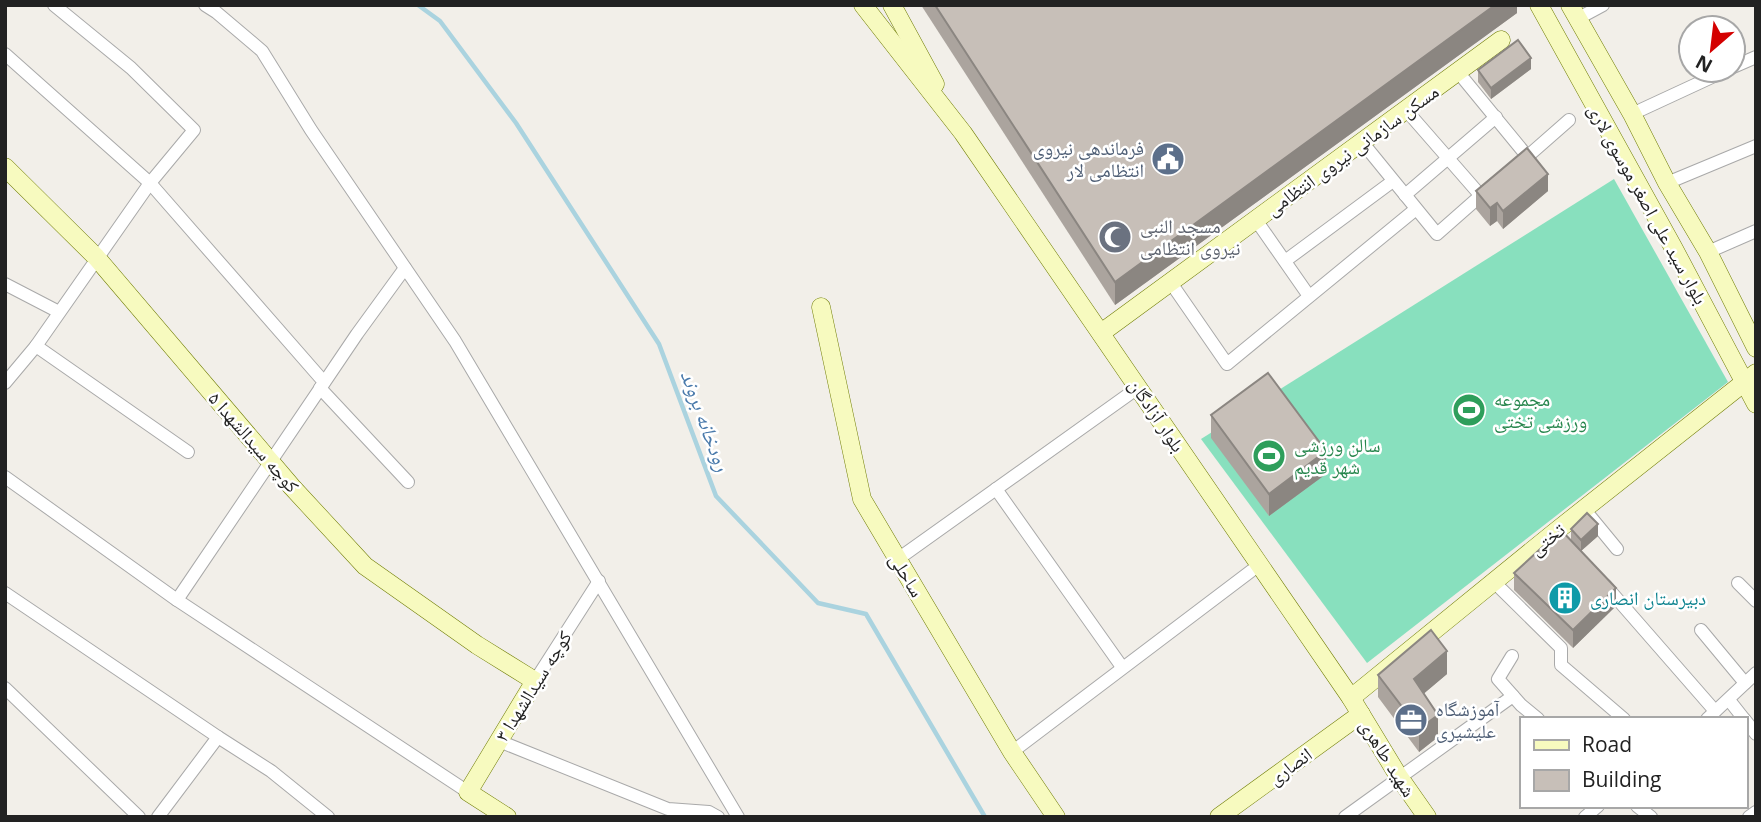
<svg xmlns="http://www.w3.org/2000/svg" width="1761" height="822" viewBox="0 0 1761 822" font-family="'Open Sans','Noto Naskh Arabic',sans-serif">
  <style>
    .pitch { fill: #88e0be }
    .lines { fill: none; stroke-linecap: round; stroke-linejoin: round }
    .stream { stroke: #aad3df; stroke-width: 4.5 }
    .street-casing { stroke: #a9a9a9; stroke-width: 14 }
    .secondary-casing { stroke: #707d05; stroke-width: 19 }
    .street { stroke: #fff; stroke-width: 12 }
    .secondary { stroke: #f7fabf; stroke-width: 18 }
    .wall { fill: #aba49e }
    .shaded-wall { fill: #8b8681 }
    .building { fill: #c7bfb8; stroke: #8b8681; stroke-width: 2 }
    .labels { text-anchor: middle; stroke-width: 5; stroke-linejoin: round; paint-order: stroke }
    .service-label { font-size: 19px; fill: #4e5e75; stroke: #fff; text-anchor: end }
    .street-label { font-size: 19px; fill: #222; stroke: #fff }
    .worship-label { font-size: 19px; fill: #5b616d; stroke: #fff; text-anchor: start }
    .leisure-label { font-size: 19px; fill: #27864d; stroke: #fff; text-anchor: start }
    .culture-label { font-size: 19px; fill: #0d838f; stroke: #fff; text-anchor: start }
    .water-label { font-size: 21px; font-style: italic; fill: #4a7aab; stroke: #fff }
  </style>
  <rect width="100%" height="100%" fill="#f2efe9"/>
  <!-- pitch -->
  <polygon class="pitch" points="1614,179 1728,382 1367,663 1201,439"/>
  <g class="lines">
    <!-- stream -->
    <polyline class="stream" points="418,5 440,21 516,123 659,344 716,496 818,603 866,614 985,817"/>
    <defs>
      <g id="street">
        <polyline points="205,5 216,12 262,51 311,130 455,341 738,817"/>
        <polyline points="1577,19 1603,5"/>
        <polyline points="5,54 150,183 324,382"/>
        <polyline points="1733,67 1756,57"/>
        <polyline points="1458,72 1527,156"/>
        <polyline points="1406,110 1481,196"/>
        <polyline points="1632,114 1727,70"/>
        <polyline points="1362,142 1437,234 1487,190"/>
        <polyline points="1520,163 1569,120"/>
        <polyline points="1667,183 1756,146"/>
        <polyline points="1405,195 1496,117"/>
        <polyline points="1256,220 1309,296"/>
        <polyline points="1708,252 1756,231"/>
        <polyline points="1285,261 1393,181"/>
        <polyline points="1171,283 1227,364 1416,209"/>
        <polyline points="5,284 59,312"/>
        <polyline points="36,346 188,452"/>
        <polyline points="5,383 36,346 150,183 194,130 131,68 54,5"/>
        <polyline points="320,388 408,482"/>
        <polyline points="5,477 177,600 468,792"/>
        <polyline points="996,489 1122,667"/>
        <polyline points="1589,515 1617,549"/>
        <polyline points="898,559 1139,387"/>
        <polyline points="1495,583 1561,648 1561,665 1624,719"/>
        <polyline points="1738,583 1756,601"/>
        <polyline points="1605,585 1715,711"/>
        <polyline points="5,593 218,737 271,771 328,817"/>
        <polyline points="177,600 357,334 405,268"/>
        <polyline points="1701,630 1745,683"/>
        <polyline points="1512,656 1498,679 1521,705 1538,719"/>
        <polyline points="535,681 599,581"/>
        <polyline points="5,688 139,817"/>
        <polyline points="1729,700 1744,719"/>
        <polyline points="1707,719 1756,673"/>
        <polyline points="1745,720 1756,734"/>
        <polyline points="499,741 668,809 709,812 718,817"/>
        <polyline points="1012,752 1259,565"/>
        <polyline points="1637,806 1651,817"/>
        <polyline points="158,817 218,737"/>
        <polyline points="1345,817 1513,696"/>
        <polyline points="1585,817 1598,806"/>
        <polyline points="1749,817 1756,812"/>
      </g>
      <g id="secondary">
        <polyline points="863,5 963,133 1351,698 1399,777 1427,817"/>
        <polyline points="892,5 935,84"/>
        <polyline points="1539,5 1673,247 1756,404"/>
        <polyline points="1570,5 1632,114 1667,183 1708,252 1756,348"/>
        <polyline points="5,167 96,257 292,487 365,566 477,645 535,681 468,792 507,817"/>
        <polyline points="821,307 862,499 1012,752 1056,817"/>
        <polyline points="1101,333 1501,40"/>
        <polyline points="1351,698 1555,532 1756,373"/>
        <polyline points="1219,817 1361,714"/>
      </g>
    </defs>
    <!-- street casing -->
    <use href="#street" class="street-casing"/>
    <!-- secondary casing -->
    <use href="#secondary" class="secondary-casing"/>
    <!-- street -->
    <use href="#street" class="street"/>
    <!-- secondary -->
    <use href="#secondary" class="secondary"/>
  </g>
  <!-- wall -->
  <g class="wall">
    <polygon points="921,5 1517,5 1517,13 1115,305"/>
    <polygon points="1531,69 1491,99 1478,82 1478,70"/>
    <polygon points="1476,191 1548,191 1503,229 1497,221 1490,226 1476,209"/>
    <polygon points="1211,415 1326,474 1269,516 1211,438"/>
    <polygon points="1571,529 1598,536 1581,551 1571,540"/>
    <polygon points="1514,573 1616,606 1573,648 1514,590"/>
    <polygon points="1447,674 1424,693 1438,737 1419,752 1378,697 1378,675"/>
  </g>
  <!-- shaded-wall -->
  <g class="shaded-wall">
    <polygon points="1495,5 1517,5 1517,13 1115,305 1115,282"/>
    <polygon points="1531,58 1531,69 1491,99 1491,88"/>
    <polygon points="1548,174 1548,191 1503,229 1503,211"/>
    <polygon points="1497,203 1497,221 1490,226 1490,208"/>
    <polygon points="1326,451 1326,474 1269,516 1269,494"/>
    <polygon points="1598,524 1598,536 1581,551 1581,540"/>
    <polygon points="1616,588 1616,606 1573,648 1573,630"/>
    <polygon points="1447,651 1447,674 1414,702 1414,679"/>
    <polygon points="1438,715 1438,737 1419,752 1419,729"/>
  </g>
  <!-- building -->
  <g class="building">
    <polygon points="935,5 1495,5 1115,282"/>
    <polygon points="1518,40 1531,58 1491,88 1478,70"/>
    <polygon points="1527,148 1548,174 1503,211 1497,203 1490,208 1476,191"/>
    <polygon points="1268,373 1326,451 1269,494 1211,415"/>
    <polygon points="1587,513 1598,524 1581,540 1571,529"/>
    <polygon points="1561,530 1616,588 1573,630 1514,573"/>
    <polygon points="1431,630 1447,651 1414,679 1438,715 1419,729 1378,675"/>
  </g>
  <!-- icons -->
  <defs>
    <symbol id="civic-disc" viewBox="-11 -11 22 22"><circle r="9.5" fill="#5c6f8a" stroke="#fff"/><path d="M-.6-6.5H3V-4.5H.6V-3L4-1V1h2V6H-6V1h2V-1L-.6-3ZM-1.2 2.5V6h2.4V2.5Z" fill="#fff"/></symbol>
    <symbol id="mosque-disc" viewBox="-11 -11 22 22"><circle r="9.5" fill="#6b7280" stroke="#fff"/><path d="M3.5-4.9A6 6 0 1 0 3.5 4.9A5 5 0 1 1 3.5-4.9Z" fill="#fff"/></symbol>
    <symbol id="stadium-disc" viewBox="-11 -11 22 22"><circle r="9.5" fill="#2e9e5b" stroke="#fff"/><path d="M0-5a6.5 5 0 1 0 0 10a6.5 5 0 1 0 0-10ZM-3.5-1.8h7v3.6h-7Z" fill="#fff"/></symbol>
    <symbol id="building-disc" viewBox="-11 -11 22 22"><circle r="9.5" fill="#0f9aa8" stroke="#fff"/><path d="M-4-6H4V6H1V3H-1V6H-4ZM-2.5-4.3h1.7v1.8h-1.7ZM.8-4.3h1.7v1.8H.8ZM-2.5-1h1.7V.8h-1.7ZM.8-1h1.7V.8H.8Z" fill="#fff"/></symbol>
    <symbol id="office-disc" viewBox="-11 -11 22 22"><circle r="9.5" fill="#5c6f8a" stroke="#fff"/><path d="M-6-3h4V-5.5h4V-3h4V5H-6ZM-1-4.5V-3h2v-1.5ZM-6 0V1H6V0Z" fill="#fff"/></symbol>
  </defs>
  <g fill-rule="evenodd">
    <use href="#civic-disc" x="1149" y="140" width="38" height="38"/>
    <use href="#mosque-disc" x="1096" y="218" width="38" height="38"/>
    <use href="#stadium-disc" x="1450" y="391" width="38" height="38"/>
    <use href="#stadium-disc" x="1250" y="437" width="38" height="38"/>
    <use href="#building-disc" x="1546" y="579" width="38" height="38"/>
    <use href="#office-disc" x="1392" y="701" width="38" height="38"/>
  </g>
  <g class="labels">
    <!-- service labels -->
    <g class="service-label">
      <text x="1144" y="155">فرماندهی نیروی<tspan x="1144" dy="22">انتظامی لار</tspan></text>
      <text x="1436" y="716" text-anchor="start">آموزشگاه<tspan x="1436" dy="22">علیشیری</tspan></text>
    </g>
    <!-- street labels -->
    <g class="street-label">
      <text transform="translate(1352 150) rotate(-36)" y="7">مسکن سازمانی نیروی انتظامی</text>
      <text transform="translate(1648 204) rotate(61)" y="7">بلوار سید علی اصغر موسوی لاری</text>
      <text transform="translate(1157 415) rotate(56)" y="7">بلوار آزادگان</text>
      <text transform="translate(254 442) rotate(49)" y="7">کوچه سیدالشهدا ۵</text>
      <text transform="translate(1547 539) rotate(-39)" y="7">تختی</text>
      <text transform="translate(907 575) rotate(59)" y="7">ساحلی</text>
      <text transform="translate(533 686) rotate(-58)" y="7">کوچه سیدالشهدا ۳</text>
      <text transform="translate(1388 758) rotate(58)" y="7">شهید طاهری</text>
      <text transform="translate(1290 766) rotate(-36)" y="7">انصاری</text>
    </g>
    <!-- worship labels -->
    <g class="worship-label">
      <text x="1140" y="233">مسجد النبی<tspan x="1140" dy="22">نیروی انتظامی</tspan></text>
    </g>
    <!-- leisure labels -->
    <g class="leisure-label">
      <text x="1494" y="406">مجموعه<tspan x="1494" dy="22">ورزشی تختی</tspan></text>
      <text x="1294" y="452">سالن ورزشی<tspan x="1294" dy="22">شهر قدیم</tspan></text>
    </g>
    <!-- culture labels -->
    <g class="culture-label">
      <text x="1590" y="605">دبیرستان انصاری</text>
    </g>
    <!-- water labels -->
    <g class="water-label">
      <text transform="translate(705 421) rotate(70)" y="7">رودخانه بروند</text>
    </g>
  </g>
  <!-- border -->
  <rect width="1761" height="822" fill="none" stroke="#222222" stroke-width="14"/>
  <!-- legend -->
  <rect x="1520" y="717" width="228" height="91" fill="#ffffff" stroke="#a7a7a7" stroke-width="2"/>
  <rect x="1534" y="740" width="35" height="10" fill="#f7fabf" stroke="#a7a7a7" stroke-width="2"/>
  <text x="1582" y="752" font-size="21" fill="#222222">Road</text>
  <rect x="1534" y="770" width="35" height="21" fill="#c7bfb8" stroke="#a7a7a7" stroke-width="2"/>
  <text x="1582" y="787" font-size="21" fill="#222222">Building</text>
  <!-- north arrow -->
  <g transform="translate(1712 49) rotate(208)"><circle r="33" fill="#ffffff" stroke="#a7a7a7" stroke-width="2"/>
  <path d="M0-5L12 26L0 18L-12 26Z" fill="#d40000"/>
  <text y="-10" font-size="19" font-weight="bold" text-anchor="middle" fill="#222222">N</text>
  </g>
</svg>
